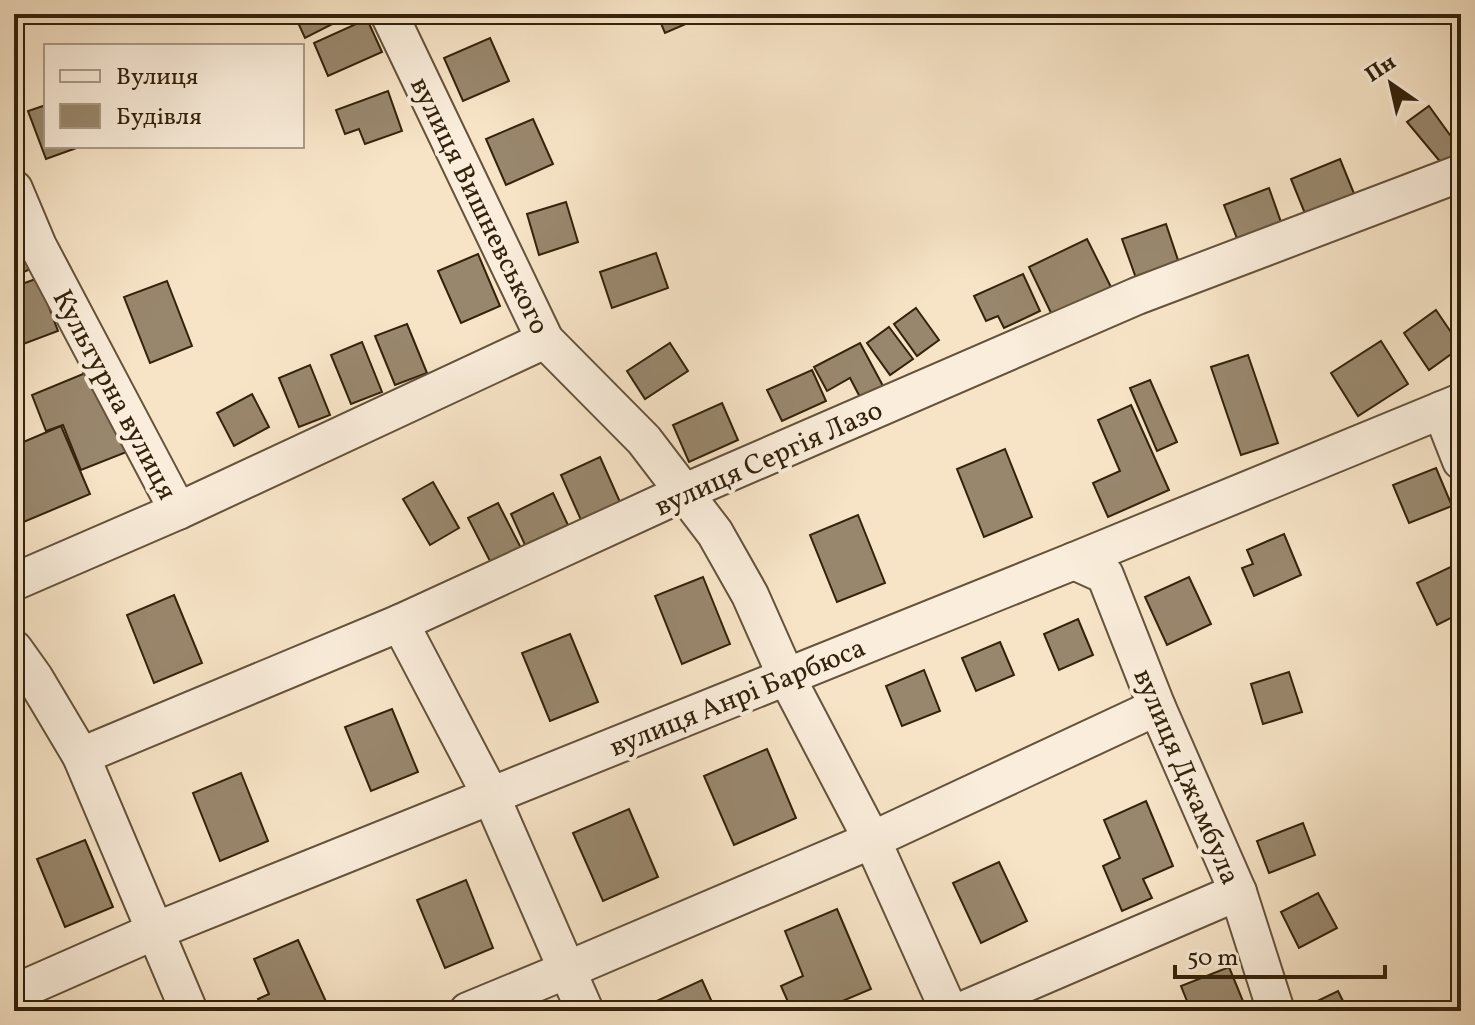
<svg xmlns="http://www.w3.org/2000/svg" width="1475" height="1025" viewBox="0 0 1475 1025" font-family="Vollkorn,serif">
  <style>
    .building { fill: #99876d; stroke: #33220b; stroke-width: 2 }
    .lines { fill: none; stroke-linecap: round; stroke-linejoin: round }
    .minor-casing { stroke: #64523a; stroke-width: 40 }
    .minor { stroke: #faeddb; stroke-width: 36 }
    .labels { text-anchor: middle; stroke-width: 8; stroke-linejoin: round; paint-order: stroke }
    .street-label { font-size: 28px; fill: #33220b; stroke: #faeddb }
  </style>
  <rect width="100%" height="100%" fill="#f7e4c7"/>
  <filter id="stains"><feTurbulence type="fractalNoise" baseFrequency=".0025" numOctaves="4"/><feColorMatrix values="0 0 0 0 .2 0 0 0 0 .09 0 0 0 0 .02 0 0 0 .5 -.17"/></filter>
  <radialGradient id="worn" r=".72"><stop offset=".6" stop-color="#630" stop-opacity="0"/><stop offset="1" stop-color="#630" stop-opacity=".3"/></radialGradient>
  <!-- building -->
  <g class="building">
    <polygon points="294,14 352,14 305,38"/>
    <polygon points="657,14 692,14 695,20 665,33"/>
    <polygon points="367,19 382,52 328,76 314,43"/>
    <polygon points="490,38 509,81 463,101 444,58"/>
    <polygon points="388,91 402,131 365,144 359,129 345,134 336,110"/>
    <polygon points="46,105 46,146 82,146 46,159 28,111"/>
    <polygon points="1429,106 1450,135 1461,131 1461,159 1443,165 1407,122"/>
    <polygon points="533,119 553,164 506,185 486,139"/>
    <polygon points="1340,159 1355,196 1306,216 1291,179"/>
    <polygon points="1269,188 1282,225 1238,241 1224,205"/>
    <polygon points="566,202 578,242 539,255 527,214"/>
    <polygon points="1166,224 1179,263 1136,278 1122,239"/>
    <polygon points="14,232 33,268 14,276"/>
    <polygon points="1087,239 1111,287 1052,315 1029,267"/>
    <polygon points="656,253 668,288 612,308 600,272"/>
    <polygon points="478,254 500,306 461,323 438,271"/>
    <polygon points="1023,274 1040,311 1004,328 998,316 986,321 974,296"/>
    <polygon points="38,278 58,331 18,346 14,336 14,287"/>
    <polygon points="167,281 192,346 150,363 124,297"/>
    <polygon points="916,308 939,340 917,356 894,324"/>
    <polygon points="1436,310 1461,347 1429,370 1404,333"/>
    <polygon points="407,324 427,373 395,385 375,336"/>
    <polygon points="889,327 913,359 890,375 867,343"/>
    <polygon points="1381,341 1408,384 1358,416 1331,373"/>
    <polygon points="362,342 382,392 351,404 331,355"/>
    <polygon points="670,343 688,371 645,399 627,371"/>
    <polygon points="860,343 883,386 861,399 850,378 827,391 814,367"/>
    <polygon points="1248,355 1278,443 1241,455 1211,367"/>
    <polygon points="310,365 330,415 299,427 279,378"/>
    <polygon points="95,369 129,451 81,470 63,425 46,431 32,395"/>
    <polygon points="812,370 826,401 782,421 767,390"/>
    <polygon points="1150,380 1177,442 1157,451 1130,388"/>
    <polygon points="252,394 269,427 234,446 217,413"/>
    <polygon points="722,403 738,440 689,462 673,425"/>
    <polygon points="1131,405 1169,490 1108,517 1093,483 1120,471 1098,420"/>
    <polygon points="61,426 90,494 14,526 14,446"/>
    <polygon points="1005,449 1032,517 984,537 957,469"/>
    <polygon points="600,457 620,502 581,520 561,475"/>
    <polygon points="1436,468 1452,506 1409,523 1393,485"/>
    <polygon points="433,482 459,528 430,545 403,499"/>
    <polygon points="553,493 568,525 525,545 511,514"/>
    <polygon points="498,503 522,550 492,565 468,518"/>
    <polygon points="858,515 885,583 837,602 810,535"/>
    <polygon points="1284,534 1301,575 1254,596 1242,568 1253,564 1247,550"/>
    <polygon points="1461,562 1461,613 1437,625 1417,583"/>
    <polygon points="703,577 730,644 682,664 655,596"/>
    <polygon points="1189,577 1211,624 1167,645 1145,597"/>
    <polygon points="174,595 202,663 154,683 127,615"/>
    <polygon points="1078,619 1093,655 1059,670 1044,634"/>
    <polygon points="570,634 598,702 550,721 522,653"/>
    <polygon points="1000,642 1014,675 976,691 962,658"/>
    <polygon points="924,670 940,711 902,726 886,686"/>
    <polygon points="1289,672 1302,712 1263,724 1251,684"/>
    <polygon points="392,709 418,772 371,791 345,727"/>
    <polygon points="767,749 796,818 734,845 704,776"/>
    <polygon points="241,773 268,841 220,861 193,793"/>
    <polygon points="1146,801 1173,866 1143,879 1152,898 1122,911 1103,866 1120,858 1104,820"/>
    <polygon points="629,809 658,877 603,901 573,833"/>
    <polygon points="1303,823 1315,855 1269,873 1257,841"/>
    <polygon points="85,840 113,907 65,927 37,859"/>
    <polygon points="999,862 1027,921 981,943 953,883"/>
    <polygon points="466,880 493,948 445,968 417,900"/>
    <polygon points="1318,893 1337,928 1299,948 1281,912"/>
    <polygon points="837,909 871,989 819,1011 792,1011 781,986 803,976 785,931"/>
    <polygon points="298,940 328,1006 315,1011 264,1011 258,999 269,994 254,959"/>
    <polygon points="1229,967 1247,1011 1191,1011 1181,986"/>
    <polygon points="702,980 716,1011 651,1011 648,1005"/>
    <polygon points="1338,991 1348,1011 1307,1011 1305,1007"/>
  </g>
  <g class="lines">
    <defs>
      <g id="minor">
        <polyline points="389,14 545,340 644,440 715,533 750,595 786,676 872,840 949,1011"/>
        <polyline points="14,189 38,246 178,511"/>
        <polyline points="1441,410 1461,461"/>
        <polyline points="1074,561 1105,575 1157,707 1238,892 1276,1011"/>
        <polyline points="14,582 178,511 545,340"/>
        <polyline points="400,623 491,796 585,1011"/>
        <polyline points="14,649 34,677 81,756 189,1011"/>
        <polyline points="81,756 400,623 685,492 1137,296 1461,173"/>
        <polyline points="14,993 155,931 1074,561 1461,402"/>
        <polyline points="468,1011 567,970 872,840 1157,707"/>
        <polyline points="961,1011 1238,892"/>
      </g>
    </defs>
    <!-- minor casing -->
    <use href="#minor" class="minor-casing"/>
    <!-- minor -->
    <use href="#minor" class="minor"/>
  </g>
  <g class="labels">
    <!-- street labels -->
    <g class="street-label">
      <text transform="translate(481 205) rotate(64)" y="10">вулиця Вишневського</text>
      <text transform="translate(116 394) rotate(62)" y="10">Культурна вулиця</text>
      <text transform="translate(768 457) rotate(-24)" y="10">вулиця Сергія Лазо</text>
      <text transform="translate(737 696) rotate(-22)" y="10">вулиця Анрі Барбюса</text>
      <text transform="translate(1188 776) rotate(67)" y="10">вулиця Джамбула</text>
    </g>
  </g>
  <!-- margin -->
  <rect width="1475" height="1025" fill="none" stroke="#f7e4c7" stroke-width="48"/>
  <rect x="16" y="16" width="1443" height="993" fill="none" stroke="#33220b" stroke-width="4"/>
  <rect x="24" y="24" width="1427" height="977" fill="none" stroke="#33220b" stroke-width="2"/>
  <!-- legend -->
  <rect x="44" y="44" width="260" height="104" fill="#faeddb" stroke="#aa9c88" stroke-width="2"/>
  <rect x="60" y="70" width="40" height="12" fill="#faeddb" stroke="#aa9c88" stroke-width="2"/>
  <text x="116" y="84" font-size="24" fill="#33220b">Вулиця</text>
  <rect x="60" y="104" width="40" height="24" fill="#99876d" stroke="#aa9c88" stroke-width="2"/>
  <text x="116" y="124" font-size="24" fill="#33220b">Будівля</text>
  <!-- north arrow -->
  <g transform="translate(1391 84) rotate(326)" stroke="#faeddb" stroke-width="6" paint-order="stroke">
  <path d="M0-6L14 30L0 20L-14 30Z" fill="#33220b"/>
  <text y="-12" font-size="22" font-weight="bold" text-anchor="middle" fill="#33220b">Пн</text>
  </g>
  <!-- scale -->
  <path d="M1175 965v12h210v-12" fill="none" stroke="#33220b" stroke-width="4"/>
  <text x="1187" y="965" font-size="24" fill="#33220b" stroke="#faeddb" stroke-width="6" paint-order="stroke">50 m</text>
  <rect width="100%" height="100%" filter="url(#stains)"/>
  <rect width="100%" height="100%" fill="url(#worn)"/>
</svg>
